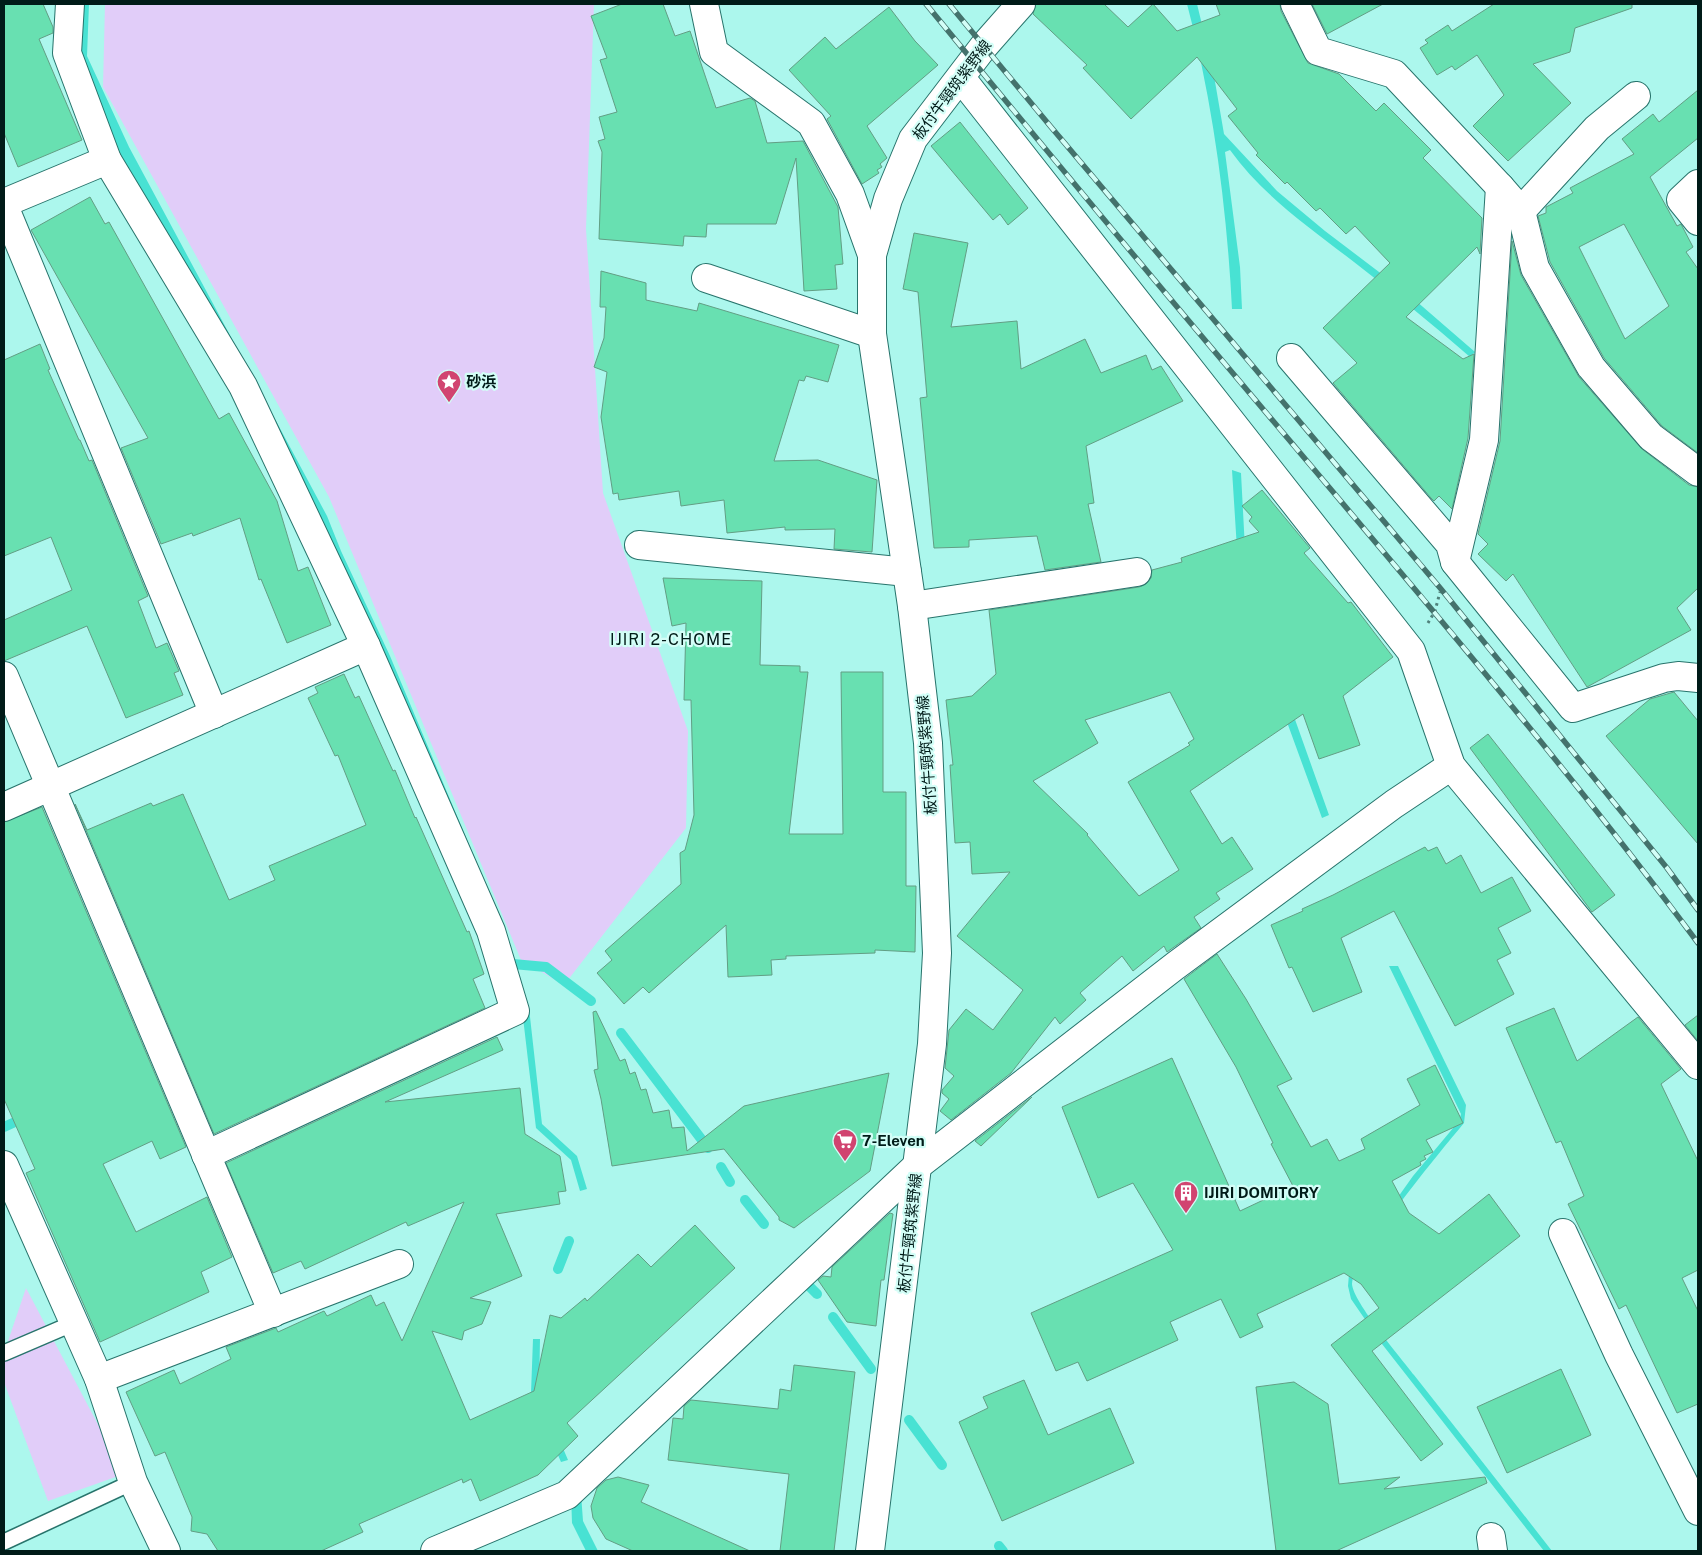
<svg xmlns="http://www.w3.org/2000/svg" width="1702" height="1555" viewBox="0 0 1702 1555" font-family="'Public Sans','Noto Sans JP',sans-serif">
  <style>
    .green { fill: #e1cdf9 }
    .water { fill: #48e2d3 }
    .lines { fill: none; stroke-linecap: round; stroke-linejoin: round }
    .stream { stroke: #48e2d3; stroke-width: 10 }
    .building { fill: #68e0b1; stroke: #629e84; fill-rule: evenodd }
    .service-casing { stroke: #28746c; stroke-width: 18 }
    .minor-casing { stroke: #28746c; stroke-width: 30 }
    .secondary-casing { stroke: #28746c; stroke-width: 30 }
    .path { stroke: #50827b; stroke-width: 3; stroke-dasharray: 2.5 4; stroke-linecap: butt }
    .service { stroke: #fff; stroke-width: 15 }
    .minor { stroke: #fff; stroke-width: 28 }
    .secondary { stroke: #fff; stroke-width: 28 }
    .rail-casing { stroke: #44726c; stroke-width: 5.5 }
    .rail { stroke: #d3fef7; stroke-width: 4; stroke-dasharray: 11; stroke-linecap: butt }
    .labels { text-anchor: middle; stroke-width: 4.5; stroke-linejoin: round; paint-order: stroke }
    .street-label { font-size: 15px; fill: #001b18; stroke: #d3fef7 }
    .poi-label { font-size: 15px; font-weight: bold; fill: #001b18; stroke: #d3fef7; text-anchor: start }
    .neighbourhood-label { font-size: 16px; letter-spacing: 1px; fill: #001b18; stroke: #d3fef7 }
  </style>
  <rect width="100%" height="100%" fill="#acf7ed"/>
  <!-- green -->
  <g class="green">
    <polygon points="105,4 594,4 586,229 603,493 688,731 686,828 564,985 521,960 329,497 103,87"/>
    <polygon points="26,1288 124,1474 48,1501 4,1382 4,1353"/>
  </g>
  <!-- water -->
  <g class="water">
    <polygon points="79,4 89,4 87,56 129,147 327,516 341,551 390,656 496,909 529,1008 542,1124 577,1156 587,1189 580,1191 571,1160 536,1128 522,1009 278,449 119,151 76,57"/>
    <path d="M1187,4h10l16,66 11,64 53,57 48,40 83,63 67,58 -5,5c-38,-33 -76,-64 -116,-95 -44,-34 -91,-66 -124,-112l-5,2 15,115 2,42h-10c-5,-100 -19,-208 -45,-305z"/>
    <polygon points="1232,470 1241,473 1245,549 1266,638 1329,815 1322,818 1257,640 1237,549"/>
    <path d="M1389,966h9l68,139 -2,18c-21,25 -112,135 -112,161 1,18 50,75 62,91 46,58 92,117 138,176h-8l-162,-207 -31,-45 -3,-13 1,-12 10,-22 54,-76 46,-55 2,-7z"/>
    <polygon points="533,1339 540,1339 539,1392 568,1460 561,1462 531,1393"/>
    <polygon points="571,1494 581,1494 583,1521 598,1551 586,1551 572,1523"/>
  </g>
  <g class="lines">
    <!-- stream -->
    <g class="stream">
      <polyline points="513,964 546,967 591,1001"/>
      <polyline points="621,1033 708,1148"/>
      <polyline points="4,1127 26,1117"/>
      <polyline points="721,1167 730,1182"/>
      <polyline points="745,1200 764,1224"/>
      <polyline points="558,1269 569,1241"/>
      <polyline points="805,1282 817,1294"/>
      <polyline points="833,1317 871,1369"/>
      <polyline points="909,1420 942,1465"/>
      <polyline points="999,1546 1003,1551"/>
    </g>
  </g>
  <!-- building -->
  <g class="building">
    <polygon points="4,4 43,4 53,27 53,33 39,39 82,140 18,167 4,133"/>
    <polygon points="622,4 663,4 675,36 690,31 716,108 750,98 755,101 767,143 803,141 838,207 843,264 835,265 837,289 804,291 796,158 776,224 707,224 706,237 684,236 683,246 599,239 602,152 598,141 605,139 599,117 617,112 600,60 607,58 591,16"/>
    <polygon points="1036,4 1104,4 1128,27 1153,4 1177,31 1220,15 1216,4 1280,4 1281,11 1308,63 1339,74 1376,111 1384,103 1431,150 1423,158 1482,218 1480,254 1477,247 1406,317 1463,359 1474,354 1468,438 1452,509 1439,496 1434,501 1431,498 1333,383 1357,363 1323,328 1390,263 1355,226 1346,234 1320,208 1316,211 1287,182 1285,184 1256,155 1258,153 1228,116 1237,109 1197,57 1131,119 1083,68 1087,65 1033,14"/>
    <polygon points="1312,4 1383,4 1327,34"/>
    <polygon points="1494,4 1632,4 1632,8 1575,28 1570,52 1533,64 1571,103 1508,161 1473,126 1504,95 1477,55 1455,70 1452,66 1437,75 1420,48 1428,43 1425,40 1448,25 1452,31"/>
    <polygon points="889,7 915,41 938,65 867,126 887,158 880,164 882,167 877,170 879,173 862,184 827,119 831,116 789,70 825,37 836,49"/>
    <path d="M1698,90v48l-48,39 27,49 4,-2 1,2 11,21 -7,5 12,17v184l-36,-27 -58,-68 -54,-96 -12,-46 8,-3v-6l27,-14 -3,-5 64,-34 -12,-15 31,-25 6,8zM1624,224l45,82 -44,33 -46,-92z"/>
    <polygon points="960,122 1028,208 1008,225 1000,214 993,220 931,146"/>
    <polygon points="90,197 105,224 109,222 219,419 229,413 277,501 298,571 308,567 331,625 287,643 261,579 259,580 240,518 193,536 192,533 161,544 121,448 148,438 31,230"/>
    <polygon points="914,233 968,243 951,327 1017,321 1021,369 1085,339 1101,373 1146,355 1152,370 1161,366 1183,401 1086,446 1094,503 1088,504 1101,562 1045,570 1037,536 969,540 969,547 934,548 920,398 927,397 918,292 903,289"/>
    <polygon points="1512,241 1521,275 1579,377 1642,449 1689,485 1698,487 1698,588 1677,608 1691,630 1587,687 1513,574 1506,581 1478,554 1488,544 1478,534 1500,441"/>
    <polygon points="601,271 646,283 646,300 697,311 699,303 839,345 828,382 806,376 804,381 799,380 774,461 818,460 877,480 872,552 834,549 835,529 785,530 785,527 727,533 724,500 681,506 679,491 619,500 618,493 613,494 601,417 607,372 594,367 604,338 606,307 600,307"/>
    <polygon points="40,344 50,369 48,370 79,440 80,440 89,461 92,460 148,596 138,601 156,648 167,643 179,671 174,673 183,695 126,718 87,626 4,661 4,620 72,590 51,537 4,556 4,360"/>
    <path d="M1262,490l48,58 -6,5 44,50 3,-1 42,55 -50,39 17,49 -41,14 -16,-45 -113,77 32,53 10,-7 21,32 -37,24 4,6 -26,18 7,11 -34,24 -3,-6 -31,25 -11,-15 -42,37 6,7 -26,24 -5,-7 -44,56 -60,47 -11,-9 9,-12 -7,-6v-3l12,-14 -9,-8 4,-38 17,-21 27,21 30,-40 -66,-54 53,-64 -38,2 -2,-32 -15,1 -5,-78h3l-7,-65 26,-4 24,-22 -7,-64 150,-23 7,-3 5,-6 1,-8 30,-8 -1,-4 78,-26 -10,-11 3,-4 -10,-11zM1170,692l24,47 -6,4 2,2 -62,37 51,88 -40,26 -52,-61 1,-1 -55,-53 65,-38 -13,-23z"/>
    <polygon points="663,578 762,581 760,665 800,666 800,672 808,672 789,834 843,834 841,672 883,672 883,792 906,792 906,886 916,886 915,952 875,950 875,953 786,956 786,959 771,960 772,975 728,977 726,925 649,993 643,987 624,1004 597,973 612,960 605,951 681,884 680,853 685,850 694,815 691,700 684,700 686,623 672,626"/>
    <polygon points="344,674 355,698 359,696 393,771 395,770 415,818 416,817 467,932 469,931 484,974 473,979 485,1008 214,1134 75,804 87,830 151,803 153,806 183,794 229,900 275,880 269,866 366,825 338,755 335,756 308,698 318,693 315,687"/>
    <polygon points="1674,692 1698,721 1698,844 1606,736 1650,699"/>
    <polygon points="1488,734 1615,895 1592,912 1470,748"/>
    <polygon points="42,807 186,1147 160,1159 152,1141 103,1164 136,1232 207,1197 232,1257 201,1272 209,1292 100,1342 26,1173 35,1169 4,1099 4,822"/>
    <polygon points="1425,847 1428,851 1437,847 1446,864 1461,855 1481,893 1512,877 1531,911 1498,928 1511,953 1497,960 1514,994 1455,1026 1394,911 1341,938 1362,992 1313,1012 1292,967 1289,968 1271,925 1303,911 1302,909 1333,895"/>
    <polygon points="1217,954 1246,999 1292,1079 1277,1086 1311,1147 1327,1139 1339,1161 1365,1149 1361,1139 1420,1105 1407,1079 1435,1065 1463,1123 1426,1140 1433,1152 1424,1156 1426,1159 1420,1162 1421,1165 1392,1181 1409,1213 1439,1234 1489,1194 1520,1236 1372,1351 1443,1444 1421,1461 1331,1345 1379,1308 1361,1284 1344,1273 1257,1314 1263,1327 1240,1338 1221,1299 1170,1322 1178,1340 1087,1381 1078,1362 1056,1371 1031,1313 1173,1250 1133,1183 1098,1198 1062,1107 1172,1058 1240,1211 1293,1186 1271,1144 1273,1143 1236,1067 1184,979"/>
    <polygon points="1554,1008 1577,1061 1638,1017 1681,1069 1661,1084 1698,1161 1698,1270 1682,1278 1698,1311 1698,1404 1677,1413 1626,1305 1619,1309 1568,1204 1584,1196 1561,1141 1556,1143 1506,1028"/>
    <polygon points="596,1011 620,1061 625,1059 630,1074 635,1072 641,1090 646,1089 653,1113 669,1110 672,1128 684,1127 687,1151 744,1106 889,1073 870,1171 794,1228 779,1220 779,1217 724,1149 612,1166 601,1099 594,1070 598,1069 593,1012"/>
    <polygon points="1698,1015 1698,1041 1685,1025"/>
    <polygon points="497,1037 503,1050 385,1102 520,1088 525,1134 560,1156 566,1191 558,1192 560,1204 496,1214 522,1276 470,1298 491,1302 482,1324 464,1331 462,1340 432,1331 470,1420 534,1391 550,1315 561,1318 585,1298 587,1301 638,1254 651,1267 695,1225 735,1268 567,1423 578,1436 538,1475 480,1501 471,1479 463,1483 462,1479 359,1524 363,1532 321,1551 218,1551 207,1534 191,1531 192,1517 165,1452 155,1456 126,1392 174,1370 180,1384 231,1359 226,1347 276,1328 278,1332 324,1311 327,1316 371,1295 376,1306 384,1302 402,1341 464,1202 408,1226 406,1222 305,1269 301,1261 273,1273 226,1163"/>
    <polygon points="1032,1097 981,1146 975,1141"/>
    <polygon points="890,1213 893,1214 884,1280 881,1280 876,1326 847,1322 818,1280 823,1276 831,1277 832,1267"/>
    <polygon points="794,1365 855,1372 834,1551 780,1551 789,1474 668,1460 673,1418 683,1419 684,1406 691,1400 778,1409 780,1389 791,1391"/>
    <polygon points="1561,1369 1591,1435 1507,1473 1477,1407"/>
    <polygon points="1024,1380 1048,1435 1110,1408 1134,1463 1002,1521 959,1422 988,1408 983,1397"/>
    <polygon points="1294,1382 1328,1404 1339,1484 1400,1477 1384,1489 1485,1477 1487,1483 1336,1551 1276,1551 1256,1387"/>
    <polygon points="618,1477 649,1485 641,1502 750,1551 633,1551 606,1539 593,1518 591,1506 597,1488 606,1480"/>
  </g>
  <g class="lines">
    <defs>
      <g id="service">
        <polyline points="4,1353 74,1323"/>
        <polyline points="4,1542 133,1482"/>
      </g>
      <g id="minor">
        <polyline points="70,4 67,53 107,160 243,386 366,646 491,931 515,1011 206,1155"/>
        <polyline points="704,4 714,52 811,123 850,194 872,255"/>
        <polyline points="1295,4 1318,51 1394,74 1500,187 1521,211 1535,268 1591,367 1651,437 1698,472"/>
        <polyline points="961,78 1411,651 1451,766 1698,1065"/>
        <polyline points="1698,184 1681,200 1698,221"/>
        <polyline points="4,203 107,160"/>
        <polyline points="4,206 214,714"/>
        <polyline points="1521,211 1597,128 1636,96"/>
        <polyline points="706,278 872,334"/>
        <polyline points="1291,358 1450,544 1455,562 1573,708 1664,678 1678,676 1698,678"/>
        <polyline points="639,545 907,572"/>
        <polyline points="1455,562 1484,440 1500,187"/>
        <polyline points="912,606 1137,572"/>
        <polyline points="4,676 273,1313"/>
        <polyline points="4,807 366,646"/>
        <polyline points="4,1165 99,1379 133,1482 166,1551"/>
        <polyline points="1563,1233 1619,1355 1698,1511"/>
        <polyline points="99,1379 399,1264"/>
        <polyline points="1491,1537 1493,1551"/>
        <polyline points="435,1551 567,1495 917,1166 1175,966 1394,804 1451,766"/>
      </g>
      <polyline id="secondary" points="870,1551 932,1044 937,953 928,743 912,606 872,334 872,255 888,199 913,139 984,46 1021,4"/>
    </defs>
    <!-- service casing -->
    <use href="#service" class="service-casing"/>
    <!-- minor casing -->
    <use href="#minor" class="minor-casing"/>
    <!-- secondary casing -->
    <use href="#secondary" class="secondary-casing"/>
    <!-- path -->
    <polyline class="path" points="1428,623 1435,611 1440,592"/>
    <!-- service -->
    <use href="#service" class="service"/>
    <!-- minor -->
    <use href="#minor" class="minor"/>
    <!-- secondary -->
    <use href="#secondary" class="secondary"/>
    <defs>
      <g id="rail">
        <path d="M926,4c101,123 202,245 305,367 158,188 320,375 467,572"/>
        <polyline points="949,4 1051,127 1441,589 1667,868 1698,910"/>
      </g>
    </defs>
    <!-- rail casing -->
    <use href="#rail" class="rail-casing"/>
    <!-- rail -->
    <use href="#rail" class="rail"/>
  </g>
  <!-- icons -->
  <defs>
    <symbol id="sight-pin" viewBox="-11 -11 22 30"><path d="M0 17L-7.5 6A9.5 9.5 0 1 1 7.5 6Z" fill="#d14470" stroke="#d3fef7"/><path d="M0-6L1.8-2.2L6-1.7L2.9 1.2L3.7 5.4L0 3.3L-3.7 5.4L-2.9 1.2L-6-1.7L-1.8-2.2Z" fill="#fff"/></symbol>
    <symbol id="supermarket-pin" viewBox="-11 -11 22 30"><path d="M0 17L-7.5 6A9.5 9.5 0 1 1 7.5 6Z" fill="#d14470" stroke="#d3fef7"/><path d="M-6-5.5h2.5l.6 2H6L4.5 2H-2.5L-4.4-4H-6ZM-1.5 3.2a1.3 1.3 0 1 0 .1 0ZM3 3.2a1.3 1.3 0 1 0 .1 0Z" fill="#fff"/></symbol>
    <symbol id="building-pin" viewBox="-11 -11 22 30"><path d="M0 17L-7.5 6A9.5 9.5 0 1 1 7.5 6Z" fill="#d14470" stroke="#d3fef7"/><path d="M-4-6H4V6H1V3H-1V6H-4ZM-2.5-4.3h1.7v1.8h-1.7ZM.8-4.3h1.7v1.8H.8ZM-2.5-1h1.7V.8h-1.7ZM.8-1h1.7V.8H.8Z" fill="#fff"/></symbol>
  </defs>
  <g fill-rule="evenodd">
    <use href="#sight-pin" x="435" y="368" width="28" height="38"/>
    <use href="#supermarket-pin" x="831" y="1127" width="28" height="38"/>
    <use href="#building-pin" x="1172" y="1179" width="28" height="38"/>
  </g>
  <g class="labels">
    <!-- street labels -->
    <g class="street-label">
      <text transform="translate(952 90) rotate(-53)" y="5">板付牛頸筑紫野線</text>
      <text transform="translate(927 755) rotate(-94)" y="5">板付牛頸筑紫野線</text>
      <text transform="translate(910 1233) rotate(-84)" y="5">板付牛頸筑紫野線</text>
    </g>
    <!-- poi labels -->
    <g class="poi-label">
      <text x="466" y="387">砂浜</text>
      <text x="862" y="1146">7-Eleven</text>
      <text x="1204" y="1198">IJIRI DOMITORY</text>
    </g>
    <!-- neighbourhood labels -->
    <g class="neighbourhood-label">
      <text x="671" y="645">IJIRI 2-CHOME</text>
    </g>
  </g>
  <!-- border -->
  <rect width="1702" height="1555" fill="none" stroke="#001b18" stroke-width="10"/>
</svg>
